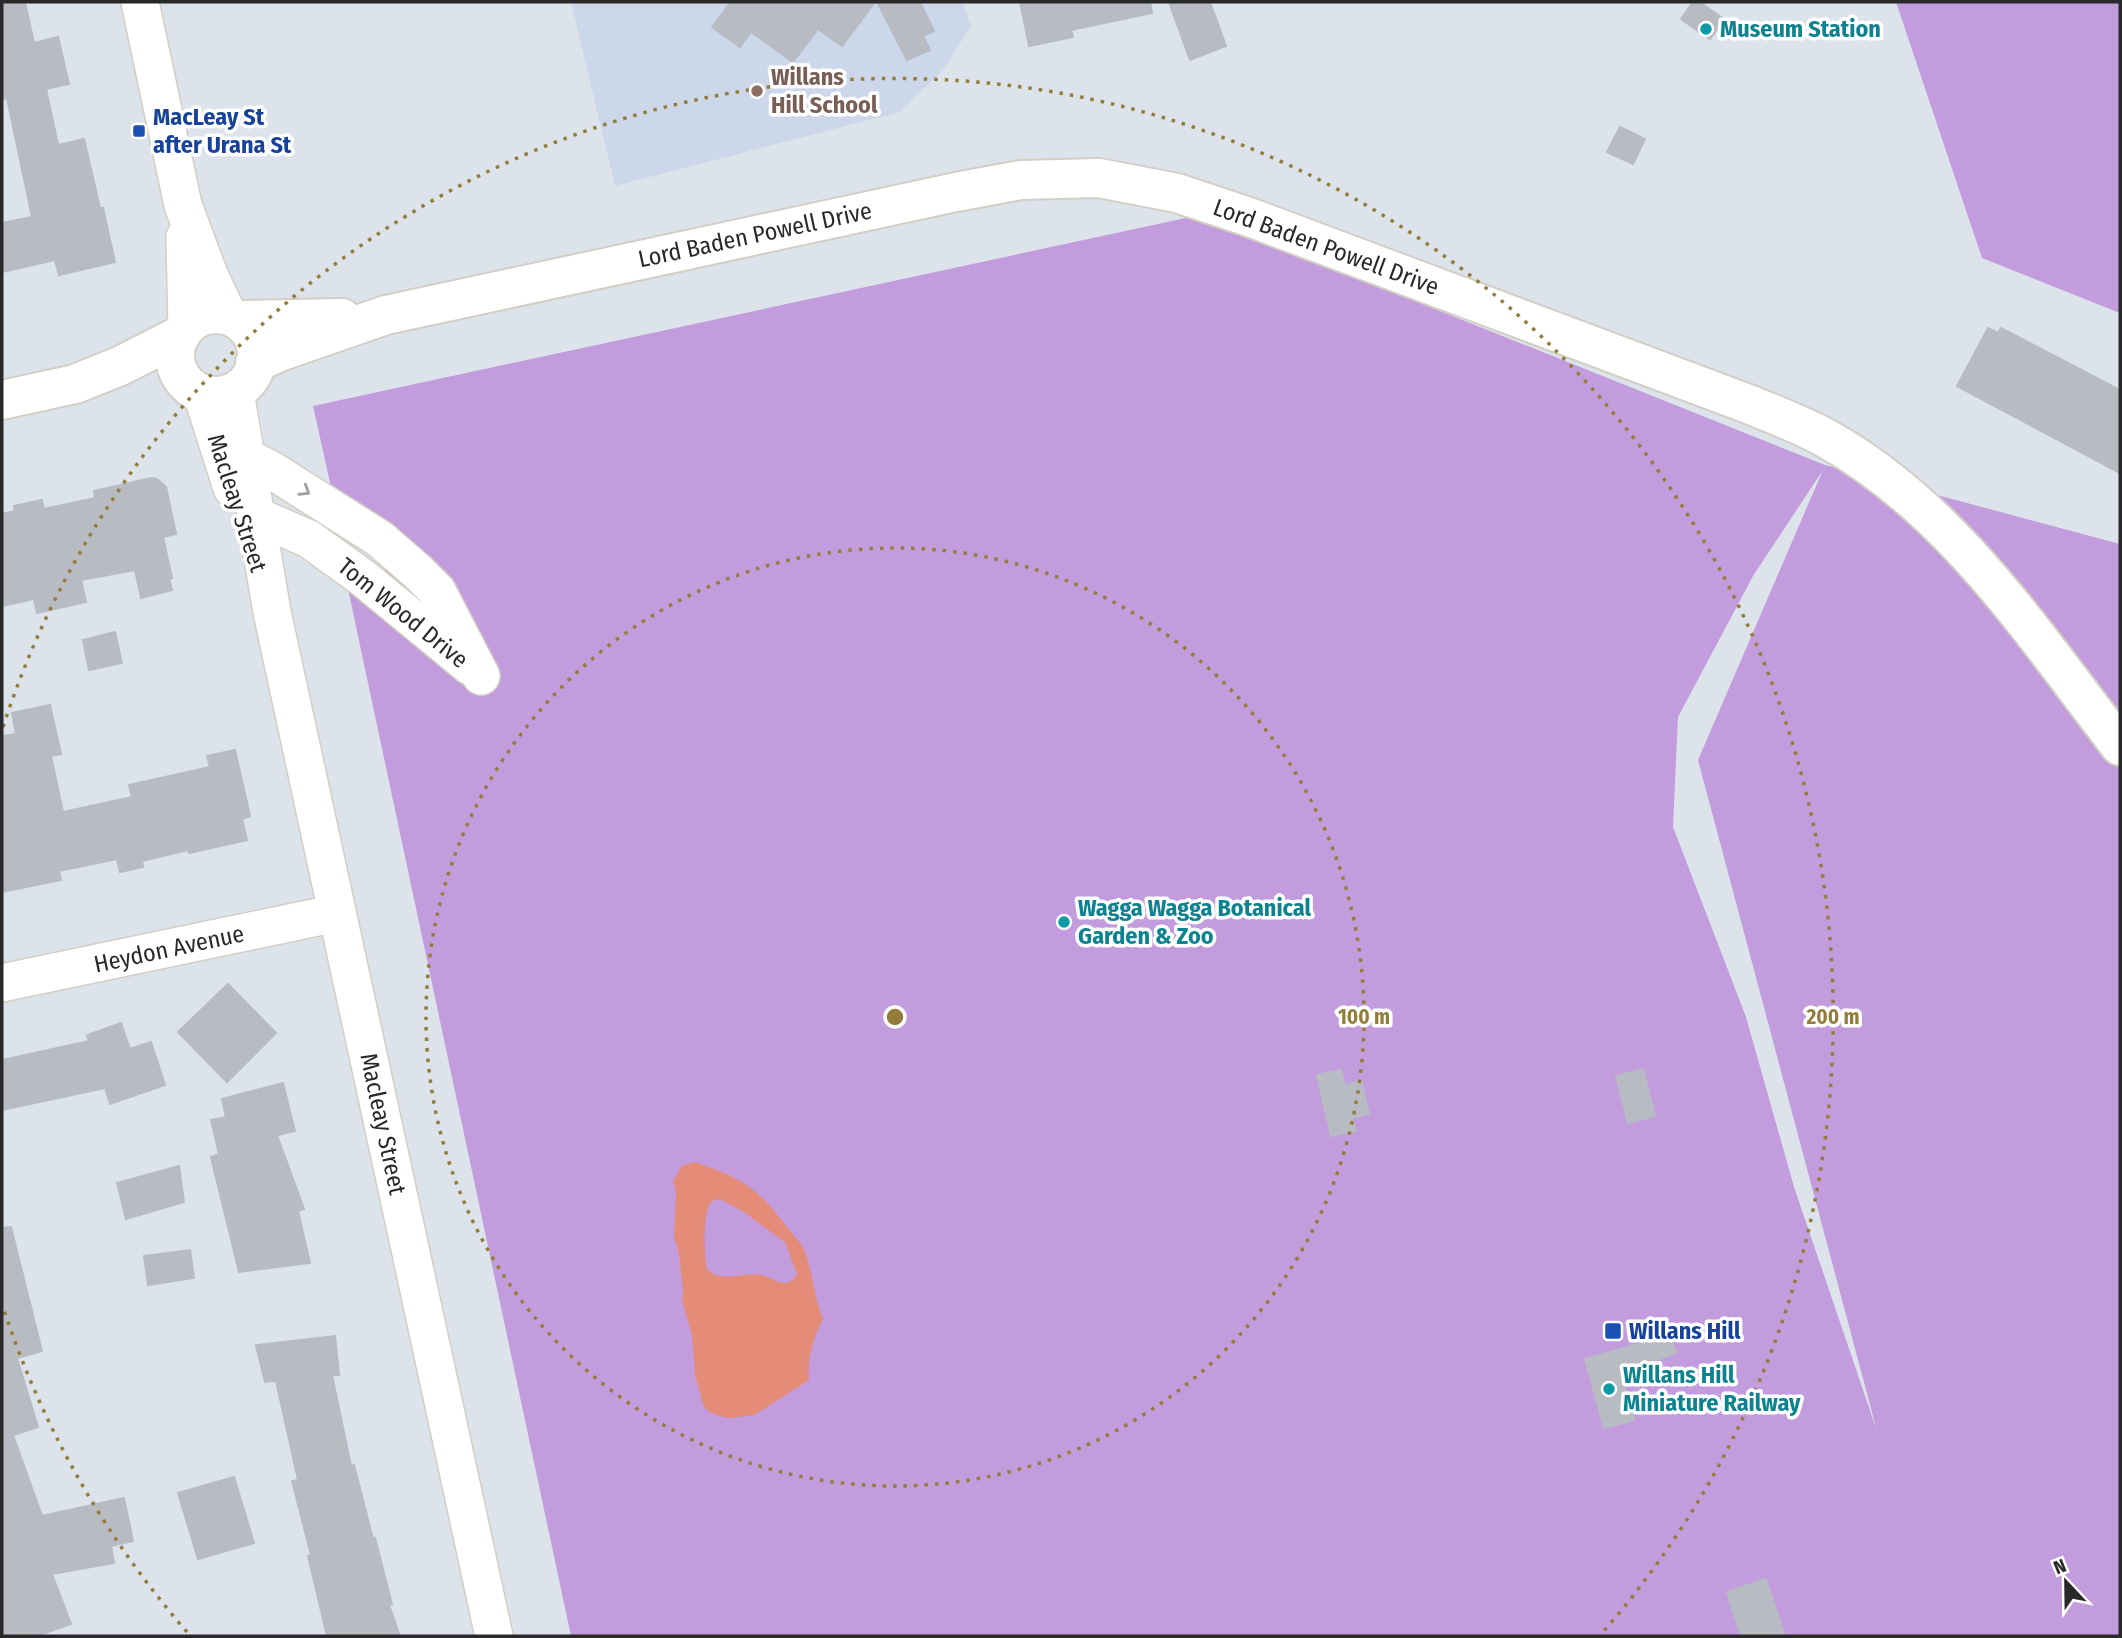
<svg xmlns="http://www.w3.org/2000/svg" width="2122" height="1638" viewBox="0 0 2122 1638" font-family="'Fira Sans Condensed',sans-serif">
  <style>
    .education { fill: #ccd8ea }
    .green { fill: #c29cdc; fill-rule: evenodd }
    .water { fill: #e48c77; fill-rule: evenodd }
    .building { fill: #b8bcc2; stroke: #b6bcc5; stroke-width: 2 }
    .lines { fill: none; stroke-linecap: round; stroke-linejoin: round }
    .minor-casing { stroke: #d2cfc4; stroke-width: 40 }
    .tertiary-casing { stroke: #d2cfc4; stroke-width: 42 }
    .minor { stroke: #fff; stroke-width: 37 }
    .tertiary { stroke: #fff; stroke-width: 38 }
    .oneway { stroke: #9f9f9f }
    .ring { fill: none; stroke: #947d3a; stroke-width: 3.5; stroke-dasharray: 3.5 7 }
    .culture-dot { fill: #0f9aa8; stroke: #fff; stroke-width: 2.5 }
    .education-dot { fill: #8d6e63; stroke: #fff; stroke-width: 2.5 }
    .transit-dot { fill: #1a4fb4; stroke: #fff; stroke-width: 2.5 }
    .labels { text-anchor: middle; stroke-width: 7; stroke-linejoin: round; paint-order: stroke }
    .culture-label { font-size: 24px; font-weight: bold; fill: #0d838f; stroke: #fff; text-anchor: start }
    .education-label { font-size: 24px; font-weight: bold; fill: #785e54; stroke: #fff; text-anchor: start }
    .transit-label { font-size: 24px; font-weight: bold; fill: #164399; stroke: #fff; text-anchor: start }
    .street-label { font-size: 24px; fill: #292929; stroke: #fff }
    .centre { fill: #947d3a; stroke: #fff; stroke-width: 3.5 }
    .ring-label { font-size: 21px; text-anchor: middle; font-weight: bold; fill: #947d3a; stroke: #fff; stroke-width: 7; stroke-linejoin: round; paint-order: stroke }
  </style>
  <rect width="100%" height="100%" fill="#dce3ea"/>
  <!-- education -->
  <polygon class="education" points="571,2 963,2 971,26 943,70 900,112 615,186"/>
  <!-- green -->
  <g class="green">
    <polygon points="1896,2 2120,2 2120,313 1982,258"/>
    <path d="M1200,215l625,250 295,79v1092h-1549l-233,-1094 47,29 17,-11 -65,-46 -24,-108zM1823,470l-125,290 179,671 -83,-244 -48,-170 -73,-190 5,-110 75,-141z"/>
  </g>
  <!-- water -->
  <path class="water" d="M695,1162c45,16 62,24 91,64 6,8 15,16 19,26 8,22 9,45 18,67 -10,20 -16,38 -14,61l-55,35 -25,3 -13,-3 -8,-4 -5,-6 -8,-31 -3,-39 -10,-35 1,-9 -4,-38 -5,-16 2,-45 -3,-11 9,-15zM720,1199l24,13 41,30 12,32c-3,5 -6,9 -13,9 -7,0 -14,-6 -22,-8 -18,-3 -41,9 -55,-6 -3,-14 -5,-58 5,-68z"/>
  <!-- building -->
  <g class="building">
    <polygon points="2,2 25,2 34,43 58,37 69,84 46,89 58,145 84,139 100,208 103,208 115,262 59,275 55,260 2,272 2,223 32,217 7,98 2,99"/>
    <polygon points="731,2 875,2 842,46 818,29 793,62 751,32 740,47 712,27"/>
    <polygon points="877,2 920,2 934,31 923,36 930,50 907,60"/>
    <polygon points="1020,2 1150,2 1152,13 1071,30 1073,37 1029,46"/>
    <polygon points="1169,2 1210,2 1226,46 1190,60"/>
    <polygon points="1693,2 1699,2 1724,19 1710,39 1681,19"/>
    <polygon points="1620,127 1645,139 1633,164 1607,152"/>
    <polygon points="1988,328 1998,333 2001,328 2120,390 2120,473 1957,386"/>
    <polygon points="151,478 157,479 166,487 176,534 163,537 172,578 169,579 172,590 141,598 135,570 81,580 86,602 37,613 34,599 2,606 2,514 15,511 14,506 42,500 44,509 95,498 94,491"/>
    <polygon points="115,632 122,663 89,670 83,640"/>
    <polygon points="50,705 61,754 51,756 63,812 132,797 129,785 210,767 207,756 235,750 250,816 242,819 247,840 189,853 188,850 142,861 143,867 120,872 117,859 59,871 61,880 2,892 2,736 16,734 12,713"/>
    <polygon points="228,984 276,1033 227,1082 178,1032"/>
    <polygon points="121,1023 130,1049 151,1042 165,1085 110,1104 105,1088 2,1110 2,1060 89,1041 87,1035"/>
    <polygon points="1643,1069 1655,1116 1628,1123 1616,1076"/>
    <polygon points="1341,1070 1345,1086 1361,1081 1369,1114 1352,1118 1356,1131 1331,1136 1317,1075"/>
    <polygon points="283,1083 295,1131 277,1135 304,1209 298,1211 310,1263 239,1272 211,1157 219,1154 211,1120 226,1117 222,1099"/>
    <polygon points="179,1166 184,1202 126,1219 117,1183"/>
    <polygon points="11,1227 42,1351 17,1358 38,1427 13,1435 42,1516 124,1498 133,1541 111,1546 114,1563 52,1574 71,1624 37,1636 2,1636 2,1228"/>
    <polygon points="190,1250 194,1278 148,1285 144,1256"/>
    <polygon points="1670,1335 1676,1353 1621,1373 1634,1420 1604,1428 1585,1359"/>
    <polygon points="335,1336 339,1375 332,1375 351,1466 354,1465 373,1539 375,1538 392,1604 389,1605 400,1636 327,1636 308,1556 311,1555 292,1481 298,1480 276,1381 265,1382 256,1345"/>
    <polygon points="234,1477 254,1543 198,1559 178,1493"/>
    <polygon points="1766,1579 1785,1636 1741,1636 1727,1592"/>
  </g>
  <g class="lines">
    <defs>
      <g id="minor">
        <polyline points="140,2 183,205 209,275 228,315"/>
        <polyline points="185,237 187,326"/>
        <polyline points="235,392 272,612 494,1636"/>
        <polyline points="202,394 232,488"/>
        <polyline points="246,457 273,471 380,539 418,572 437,591 481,676"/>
        <polyline points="256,516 309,539 363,578 470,666"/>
        <polyline points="2,983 337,913"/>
      </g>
      <g id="tertiary">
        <circle cx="216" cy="355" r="41"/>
        <polyline points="238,320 342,318"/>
        <path d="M255,363l27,-12 104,-36 570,-123 65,-12 78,-2 78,15 72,24 502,188c26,11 54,21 78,35 124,70 206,196 291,306"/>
        <polyline points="2,400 75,384 120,366 181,335"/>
      </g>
    </defs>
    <!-- minor casing -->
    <use href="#minor" class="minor-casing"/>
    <!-- tertiary casing -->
    <use href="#tertiary" class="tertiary-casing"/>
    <!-- minor -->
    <use href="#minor" class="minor"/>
    <!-- tertiary -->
    <use href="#tertiary" class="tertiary"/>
  </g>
  <!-- one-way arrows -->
  <defs><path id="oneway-chevron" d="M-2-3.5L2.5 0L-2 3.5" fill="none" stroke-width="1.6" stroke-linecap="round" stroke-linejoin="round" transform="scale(1.75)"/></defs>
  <use class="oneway" href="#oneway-chevron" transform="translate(305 491) rotate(33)"/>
  <!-- distance rings -->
  <g class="ring">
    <circle cx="895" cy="1017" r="469"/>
    <path d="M187 1632A938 938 0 0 1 3 1307M3 727A938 938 0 1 1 1603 1632"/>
  </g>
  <!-- markers -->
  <g class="culture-dot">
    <circle cx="1706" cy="29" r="7"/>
    <circle cx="1064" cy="922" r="7"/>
    <circle cx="1609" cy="1389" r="7"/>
  </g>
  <circle class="education-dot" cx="757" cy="91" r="7"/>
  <g class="transit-dot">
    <rect x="132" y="124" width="14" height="14" rx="3.5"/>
    <rect x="1604" y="1322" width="18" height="18" rx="3.5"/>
  </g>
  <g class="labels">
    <!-- culture labels -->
    <g class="culture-label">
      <text x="1720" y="37">Museum Station</text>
      <text x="1078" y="916">Wagga Wagga Botanical<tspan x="1078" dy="28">Garden &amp; Zoo</tspan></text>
      <text x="1623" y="1383">Willans Hill<tspan x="1623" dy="28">Miniature Railway</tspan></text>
    </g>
    <!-- education labels -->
    <g class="education-label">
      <text x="771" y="85">Willans<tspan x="771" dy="28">Hill School</tspan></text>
    </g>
    <!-- transit labels -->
    <g class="transit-label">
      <text x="153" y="125">MacLeay St<tspan x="153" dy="28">after Urana St</tspan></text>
      <text x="1629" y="1339">Willans Hill</text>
    </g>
    <!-- street labels -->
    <g class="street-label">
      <text transform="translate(755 235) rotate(-12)" y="8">Lord Baden Powell Drive</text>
      <text transform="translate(1326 247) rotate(20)" y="8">Lord Baden Powell Drive</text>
      <text transform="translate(237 503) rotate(72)" y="8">Macleay Street</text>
      <text transform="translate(403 613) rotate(39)" y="8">Tom Wood Drive</text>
      <text transform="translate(169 949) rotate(-12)" y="8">Heydon Avenue</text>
      <text transform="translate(383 1124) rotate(78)" y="8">Macleay Street</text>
    </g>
  </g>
  <circle cx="895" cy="1017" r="10" class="centre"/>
  <g class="ring-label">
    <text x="1364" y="1024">100 m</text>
    <text x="1833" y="1024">200 m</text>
  </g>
  <!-- border -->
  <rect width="2122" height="1638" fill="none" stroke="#292929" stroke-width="7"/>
  <!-- north arrow -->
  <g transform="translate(2066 1582) rotate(338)" stroke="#ffffff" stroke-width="5" paint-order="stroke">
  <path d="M0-5L12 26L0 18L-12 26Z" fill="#292929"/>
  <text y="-10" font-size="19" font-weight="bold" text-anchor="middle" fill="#292929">N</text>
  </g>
</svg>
